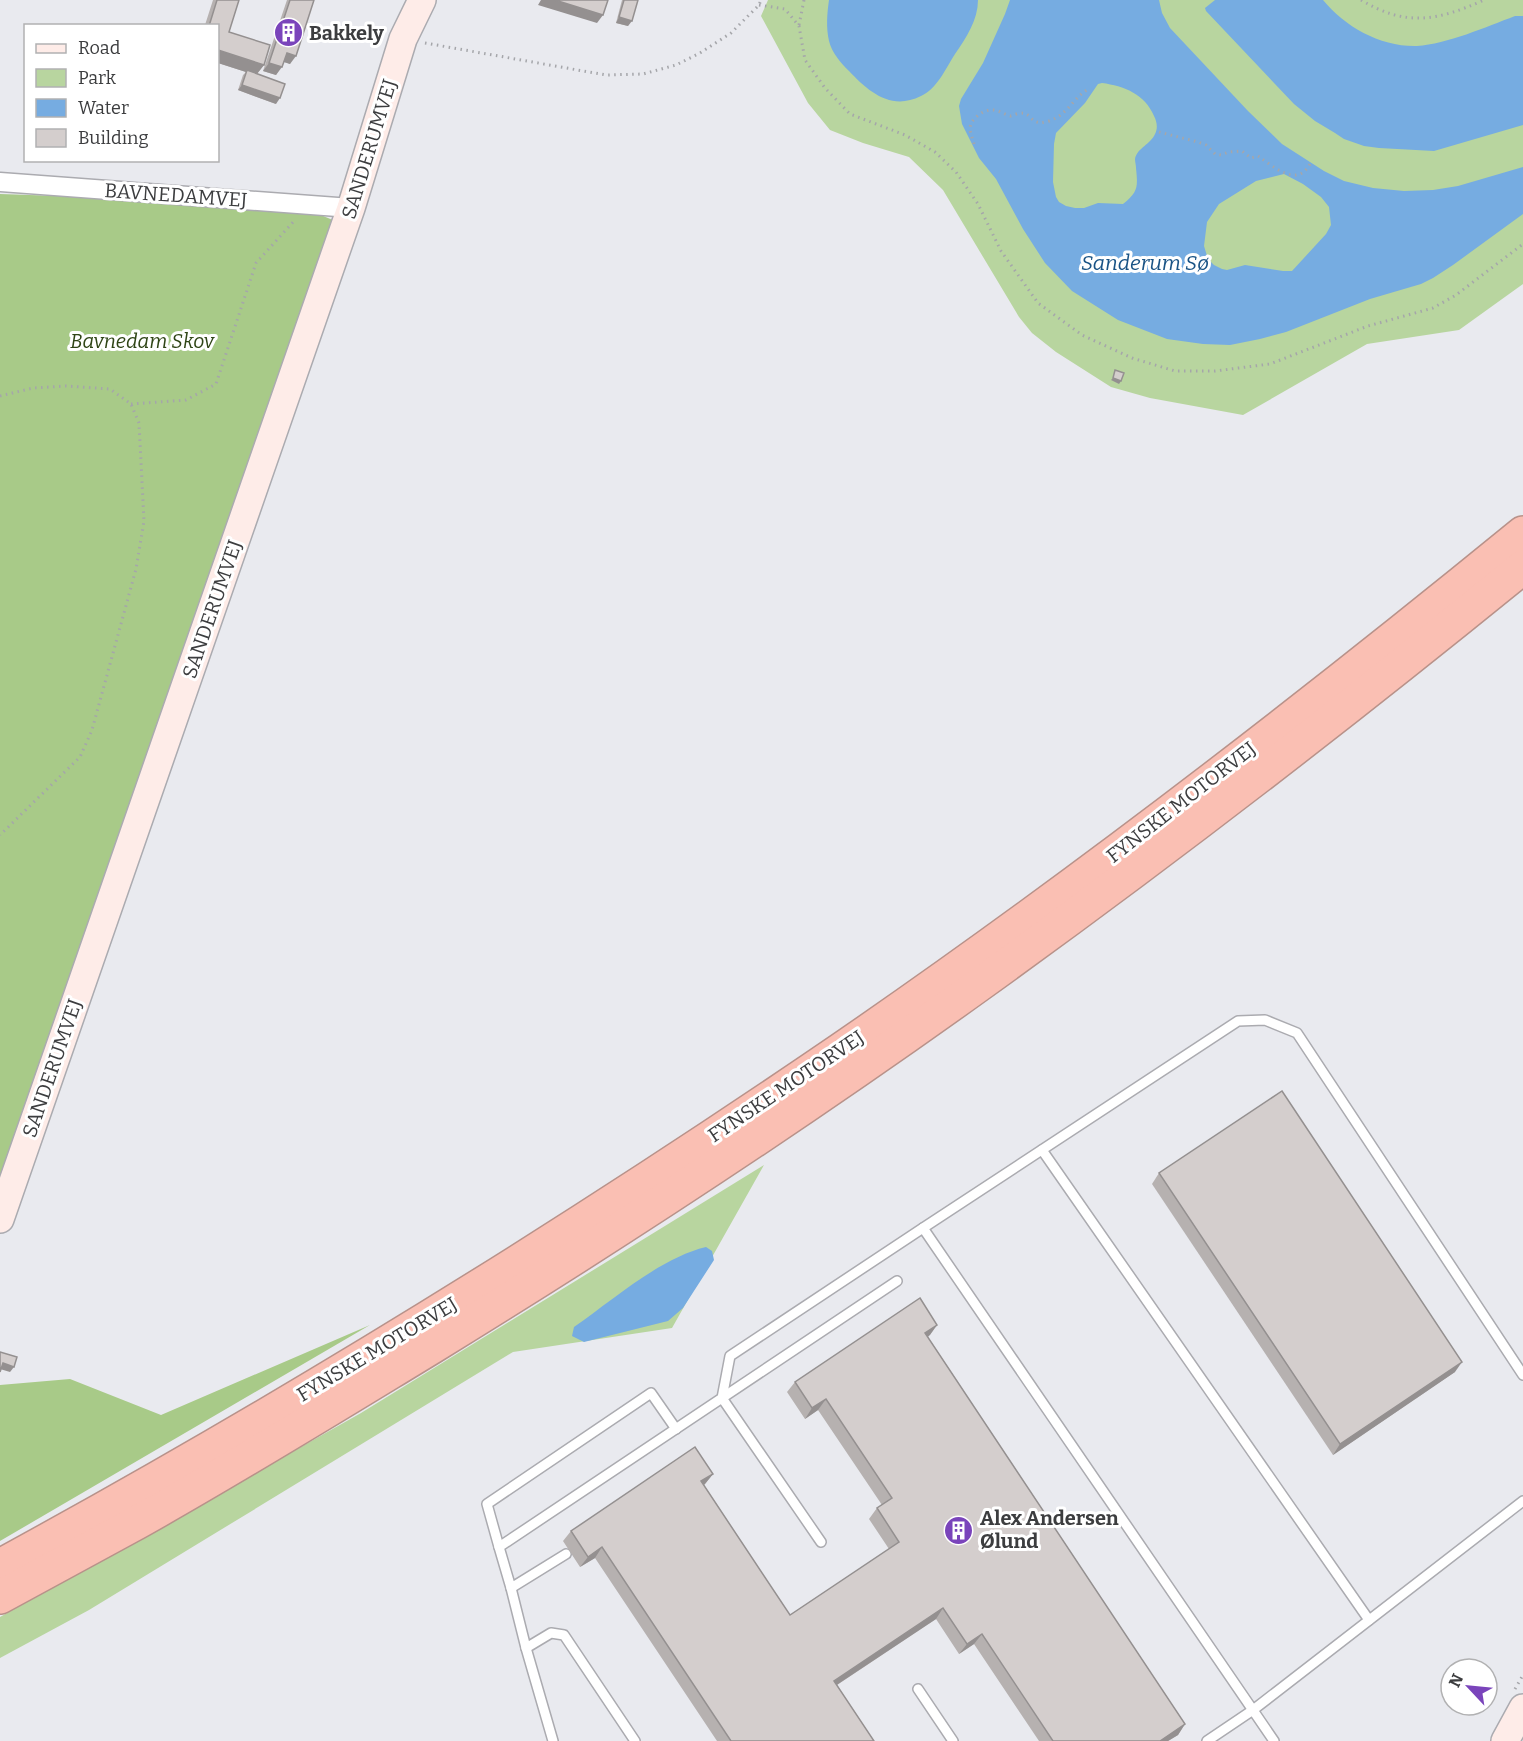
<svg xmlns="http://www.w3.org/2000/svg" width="1523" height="1741" viewBox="0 0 1523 1741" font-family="Bitter,serif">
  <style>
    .green { fill: #b8d59f }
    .forest { fill: #a8ca88 }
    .water { fill: #76ace1; fill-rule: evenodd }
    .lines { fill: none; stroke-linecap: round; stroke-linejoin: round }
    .lane-casing { stroke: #ababb0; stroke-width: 12 }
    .street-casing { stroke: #ababb0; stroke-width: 21 }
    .secondary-casing { stroke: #ababb0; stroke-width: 30 }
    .highway-casing { stroke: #b8928a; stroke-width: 36 }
    .path { stroke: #a5a6aa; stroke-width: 3; stroke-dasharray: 1.5 4.5; stroke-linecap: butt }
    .lane { stroke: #fff; stroke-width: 9 }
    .street { stroke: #fff; stroke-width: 18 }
    .secondary { stroke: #feece8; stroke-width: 27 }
    .highway { stroke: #fabfb3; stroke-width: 33 }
    .wall { fill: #b6b1b0 }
    .shaded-wall { fill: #949090 }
    .building { fill: #d4cecd; stroke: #949090; stroke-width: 1.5 }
    .labels { text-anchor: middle; stroke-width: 6; stroke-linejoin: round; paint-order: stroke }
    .poi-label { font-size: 20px; font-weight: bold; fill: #3c3d3f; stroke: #fff; text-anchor: start }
    .street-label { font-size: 20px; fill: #3c3d3f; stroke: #fff }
    .park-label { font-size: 20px; font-style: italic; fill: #2f4516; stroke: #fff }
    .water-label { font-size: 21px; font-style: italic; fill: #195385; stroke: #fff }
  </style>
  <rect width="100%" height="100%" fill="#e9eaef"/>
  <!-- green -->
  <g class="green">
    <polygon points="768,0 1523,0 1523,284 1459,330 1367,344 1243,415 1150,398 1111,387 1056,352 1032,333 1019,317 943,190 909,157 863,143 830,130 808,103 761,16"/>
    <polygon points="764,1165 672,1328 513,1352 89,1610 0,1658 0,1617 361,1413"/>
  </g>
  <!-- forest -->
  <g class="forest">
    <polygon points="0,194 295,204 335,221 0,1178"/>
    <polygon points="370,1325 0,1541 0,1385 70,1379 161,1415"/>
  </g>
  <!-- water -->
  <g class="water">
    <path d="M829,0h149c0,20 -12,38 -23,54 -9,14 -18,35 -34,42 -30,15 -52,-4 -72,-25 -8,-8 -17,-18 -20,-30 -3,-14 -2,-27 0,-41z"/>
    <path d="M1010,0h149l3,13 8,15 78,83 34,33 42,27 20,10 29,7 31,3 29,-1 25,-4 65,-19v47l-70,51 -20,13 -12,6 -51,15 -84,33 -26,7 -30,6 -27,-1 -36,-5 -49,-19 -46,-29 -27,-28 -22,-34 -27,-50 -17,-21 -17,-34 -3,-18 2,-7 22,-36 22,-49zM1102,83c22,3 43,11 52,33 3,6 4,12 1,18 -4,10 -18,14 -20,25 0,3 1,6 1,9 2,19 2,24 -13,36l-25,-1 -14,5h-9l-9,-2 -7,-4 -3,-5 -3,-15 1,-38 2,-11 29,-30 13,-19zM1284,174l19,10 18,13 8,10 2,18 -5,9 -34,37h-9l-38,-6 -18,5 -5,-1 -8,-4 -6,-6 -4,-13 3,-24 12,-18 37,-23z"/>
    <path d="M1215,0h108c22,27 58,47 94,46 30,-2 69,-19 98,-30h8v109l-89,26 -55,-3 -15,-2 -20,-7 -9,-6 -20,-12 -21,-17 -88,-93 -1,-3z"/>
    <path d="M706,1247l6,4 2,9 -31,48 -15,13 -84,21 -12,-6 2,-9c39,-27 86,-69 132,-80z"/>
  </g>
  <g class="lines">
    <defs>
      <g id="lane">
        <polyline points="1042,1150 1369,1620"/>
        <polyline points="923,1228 1238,1021 1265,1020 1297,1033 1523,1375"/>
        <polyline points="821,1542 722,1398 897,1281"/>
        <polyline points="499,1547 487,1504 651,1393 676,1429"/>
        <polyline points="566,1554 511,1588 499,1547 722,1398 730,1356 923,1228 1274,1741"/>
        <polyline points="511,1588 526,1648 553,1741"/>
        <polyline points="526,1648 551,1633 564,1635 635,1741"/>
        <polyline points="918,1689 953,1741"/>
        <polyline points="1207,1741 1253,1710 1523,1501"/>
      </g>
      <polyline id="street" points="0,182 351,208"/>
      <g id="secondary">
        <polyline points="0,1219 351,208 403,39 422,0"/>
        <polyline points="1505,1741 1523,1708"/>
      </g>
      <g id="highway">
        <path d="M0,1566c279,-152 550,-319 814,-498 244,-166 480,-348 709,-535"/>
        <path d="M0,1597c46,-25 92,-50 138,-75 100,-56 197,-116 294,-175 187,-115 370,-235 548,-363 185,-133 366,-273 543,-417"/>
      </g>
    </defs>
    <!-- lane casing -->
    <use href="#lane" class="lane-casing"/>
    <!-- street casing -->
    <use href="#street" class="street-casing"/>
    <!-- secondary casing -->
    <use href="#secondary" class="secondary-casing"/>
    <!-- highway casing -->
    <use href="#highway" class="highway-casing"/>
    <!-- path -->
    <g class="path">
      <path d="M1361,0c45,27 76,21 123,0"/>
      <polyline points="759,5 785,9 799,26 805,60 825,88 850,114 905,135 935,152 956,172 978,204 1001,251 1038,303 1082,335 1132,358 1175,371 1215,371 1270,364 1368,326 1433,308 1456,295 1523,244"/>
      <polyline points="799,25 804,0"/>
      <polyline points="425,43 606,75 643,74 676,65 700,53 731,33 759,5 761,0"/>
      <path d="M1159,132l39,10 8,3 9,9 6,1 8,-3 13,-1 9,7 7,-2c16,11 39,32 52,8"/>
      <path d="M974,144c-1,-4 -3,-9 -4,-14 -1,-10 13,-21 23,-20 6,0 12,5 18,6 24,-11 15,13 38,5 19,-6 25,-25 40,-32"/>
      <polyline points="0,396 33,388 66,386 110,389 131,404 139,423 144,521 136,569 92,730 80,757 0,835"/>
      <polyline points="131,404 186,400 216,384 256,263 295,220"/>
      <polyline points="1515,1689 1523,1675"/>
    </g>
    <!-- lane -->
    <use href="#lane" class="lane"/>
    <!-- street -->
    <use href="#street" class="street"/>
    <!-- secondary -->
    <use href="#secondary" class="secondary"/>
    <!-- highway -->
    <use href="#highway" class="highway"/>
  </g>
  <!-- wall -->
  <g class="wall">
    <polygon points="213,0 239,0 229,32 264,65 257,74 276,104 238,90 243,75 246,72 218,63 218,26 202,26 205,25"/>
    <polygon points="287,0 314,0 290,64 284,62 276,75 263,71"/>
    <polygon points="622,0 638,0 628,26 616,23"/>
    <polygon points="1159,1173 1455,1372 1333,1455 1152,1184"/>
    <polygon points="937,1325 928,1337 1185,1724 1178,1735 1168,1741 1039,1741 974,1644 959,1654 936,1619 837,1685 874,1741 717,1741 595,1558 580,1567 563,1541 571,1531 713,1474 704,1485 790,1615 889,1549 869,1519 877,1508 882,1505 818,1410 805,1419 787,1392 795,1382"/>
  </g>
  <!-- shaded-wall -->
  <g class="shaded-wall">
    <polygon points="541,0 555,0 603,15 597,23 538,5"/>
    <polygon points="619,17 632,21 628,26 616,23"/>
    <polygon points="218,50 264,65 256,75 247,70 246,72 218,63"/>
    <polygon points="287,53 296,56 290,64 281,61"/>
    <polygon points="269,63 282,67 276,75 263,71"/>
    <polygon points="242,85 280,98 276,104 238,90"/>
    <polygon points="1113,378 1121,381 1119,384 1111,380"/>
    <polygon points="937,1325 930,1335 918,1343 925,1333"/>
    <polygon points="1462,1362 1455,1372 1333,1455 1340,1444"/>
    <polygon points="3,1363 14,1367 10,1372 0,1369"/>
    <polygon points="826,1399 818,1410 805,1419 812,1408"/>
    <polygon points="713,1474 705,1484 694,1492 701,1481"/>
    <polygon points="602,1547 595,1558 580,1567 588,1557"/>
    <polygon points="943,1608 936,1619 826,1692 834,1681"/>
    <polygon points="982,1634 974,1644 959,1654 967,1644"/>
    <polygon points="1185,1724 1178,1735 1168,1741 1160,1741"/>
  </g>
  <!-- building -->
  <g class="building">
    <polygon points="217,0 239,0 229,32 270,45 264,65 218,50 218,26 209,26"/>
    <polygon points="290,0 314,0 296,56 287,53 282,67 269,63"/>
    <polygon points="555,0 608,0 603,15"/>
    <polygon points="624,0 638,0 632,21 619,17"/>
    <polygon points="247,70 285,84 280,98 242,85"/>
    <polygon points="1115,370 1124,373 1121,381 1113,378"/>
    <polygon points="1282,1091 1462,1362 1340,1444 1159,1173"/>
    <polygon points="920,1298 937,1325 925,1333 1185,1724 1160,1741 1053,1741 982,1634 967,1644 943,1608 834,1681 874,1741 731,1741 602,1547 588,1557 571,1531 695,1447 713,1474 701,1481 790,1615 899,1542 877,1508 892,1498 826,1399 812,1408 795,1382"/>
    <polygon points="0,1352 17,1357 14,1367 3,1363 0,1372"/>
  </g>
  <!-- icons -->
  <defs>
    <symbol id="building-disc" viewBox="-11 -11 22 22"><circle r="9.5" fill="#7a44bb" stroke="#fff"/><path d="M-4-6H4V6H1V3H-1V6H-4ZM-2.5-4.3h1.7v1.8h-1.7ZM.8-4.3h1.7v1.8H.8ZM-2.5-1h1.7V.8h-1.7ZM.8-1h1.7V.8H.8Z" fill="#fff"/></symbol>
  </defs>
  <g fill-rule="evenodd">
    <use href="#building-disc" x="272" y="16" width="33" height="33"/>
    <use href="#building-disc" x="942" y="1514" width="33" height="33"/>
  </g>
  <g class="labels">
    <!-- poi labels -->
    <g class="poi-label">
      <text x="309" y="40">Bakkely</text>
      <text x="980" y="1525">Alex Andersen<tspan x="980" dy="23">Ølund</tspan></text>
    </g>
    <!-- street labels -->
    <g class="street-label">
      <text transform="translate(369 149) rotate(-73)" y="7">SANDERUMVEJ</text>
      <text transform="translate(176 195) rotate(4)" y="7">BAVNEDAMVEJ</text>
      <text transform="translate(212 609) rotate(-71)" y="7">SANDERUMVEJ</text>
      <text transform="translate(1181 802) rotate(-38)" y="7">FYNSKE MOTORVEJ</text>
      <text transform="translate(52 1068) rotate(-71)" y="7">SANDERUMVEJ</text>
      <text transform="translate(786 1086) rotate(-34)" y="7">FYNSKE MOTORVEJ</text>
      <text transform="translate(377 1349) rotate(-31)" y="7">FYNSKE MOTORVEJ</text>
    </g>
    <!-- park labels -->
    <g class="park-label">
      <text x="142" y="348">Bavnedam Skov</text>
    </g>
    <!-- water labels -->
    <g class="water-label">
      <text x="1145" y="270">Sanderum Sø</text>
    </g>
  </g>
  <!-- legend -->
  <rect x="24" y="24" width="195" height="138" fill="#ffffff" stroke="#b1b1b2" stroke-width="1.5"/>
  <rect x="36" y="44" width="30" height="9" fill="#feece8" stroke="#b1b1b2" stroke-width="1.5"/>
  <text x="78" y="54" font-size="18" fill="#3c3d3f">Road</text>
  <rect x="36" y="69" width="30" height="18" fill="#b8d59f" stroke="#b1b1b2" stroke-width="1.5"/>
  <text x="78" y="84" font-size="18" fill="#3c3d3f">Park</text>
  <rect x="36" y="99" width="30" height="18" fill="#76ace1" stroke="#b1b1b2" stroke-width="1.5"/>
  <text x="78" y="114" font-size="18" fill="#3c3d3f">Water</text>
  <rect x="36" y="129" width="30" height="18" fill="#d4cecd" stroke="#b1b1b2" stroke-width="1.5"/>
  <text x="78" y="144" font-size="18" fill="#3c3d3f">Building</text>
  <!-- north arrow -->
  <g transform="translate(1469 1687) rotate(296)"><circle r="28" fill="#ffffff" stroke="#b1b1b2" stroke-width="1.5"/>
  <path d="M0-4.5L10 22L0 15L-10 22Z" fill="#7a44bb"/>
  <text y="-9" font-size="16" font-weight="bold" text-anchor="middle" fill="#3c3d3f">N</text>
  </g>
</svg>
